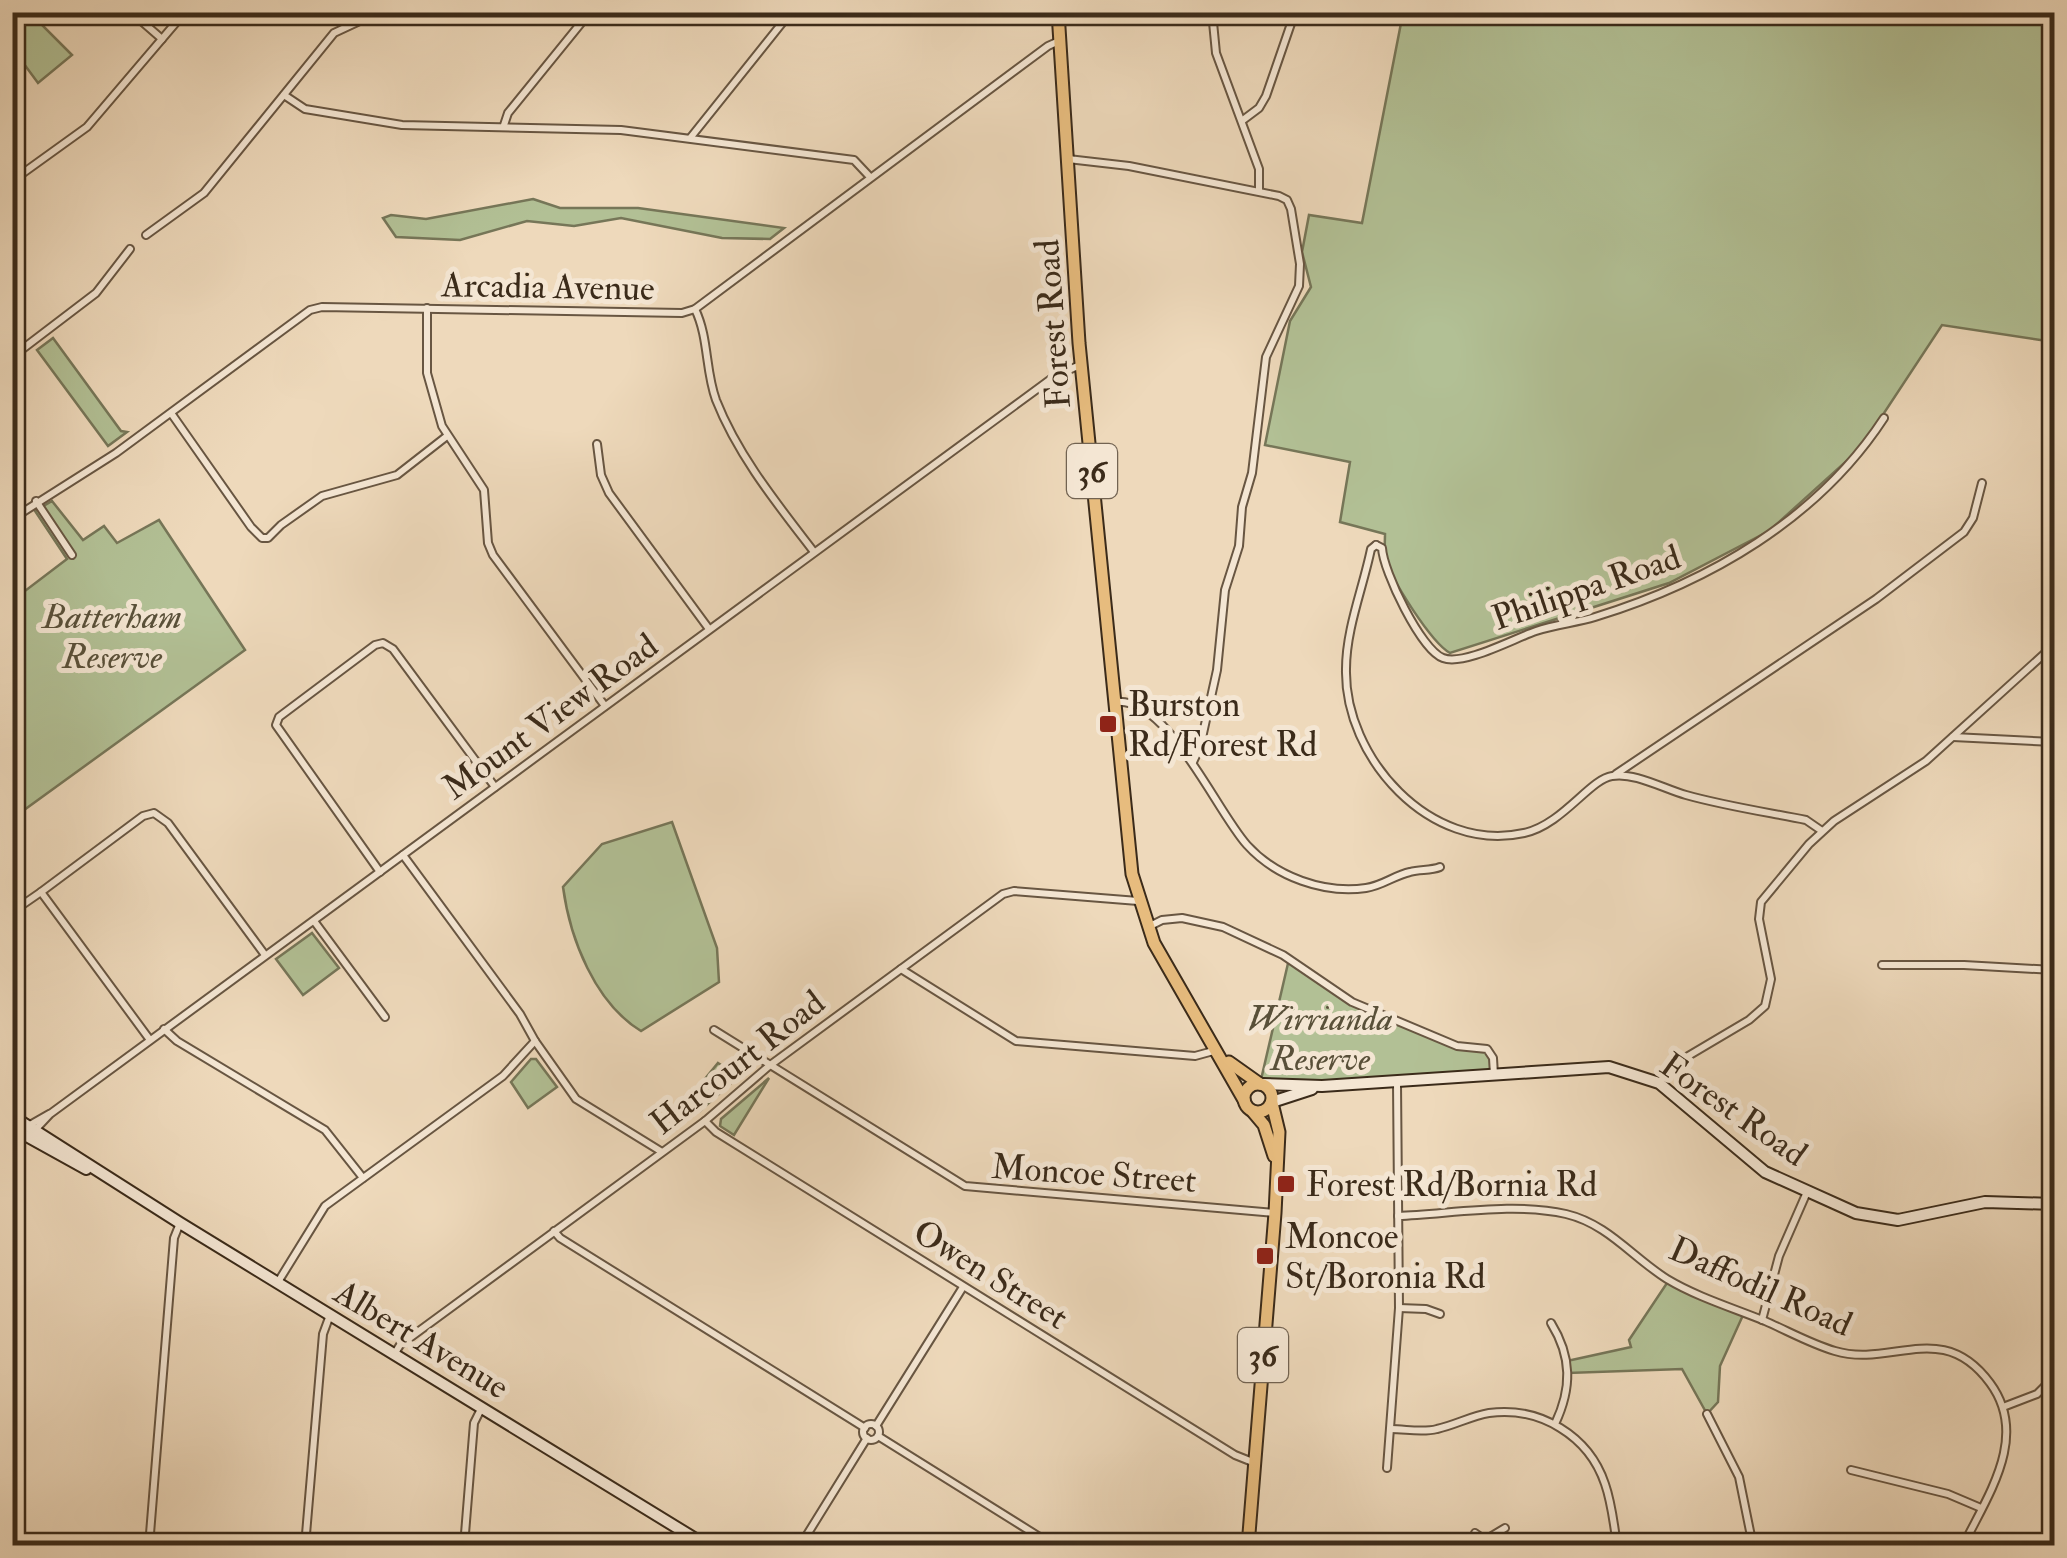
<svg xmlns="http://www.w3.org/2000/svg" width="2067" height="1558" viewBox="0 0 2067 1558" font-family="'IM FELL Double Pica',serif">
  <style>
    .green { fill: #b2c095; stroke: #767658; stroke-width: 2.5 }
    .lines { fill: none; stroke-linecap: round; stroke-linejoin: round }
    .minor-casing { stroke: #685642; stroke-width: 10 }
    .secondary-casing { stroke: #3b2b1a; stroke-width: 14 }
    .primary-casing { stroke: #3b2b1a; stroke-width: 15 }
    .minor { stroke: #f4e6d3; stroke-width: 6 }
    .secondary { stroke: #f4e6d3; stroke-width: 10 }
    .primary { stroke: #e7bc7e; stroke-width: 11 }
    .poi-dot { fill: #8f2418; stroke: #f4e6d3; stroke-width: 4 }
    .labels { text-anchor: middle; stroke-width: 10; stroke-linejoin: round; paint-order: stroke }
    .shield { fill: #f4e6d3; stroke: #726352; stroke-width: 2.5 }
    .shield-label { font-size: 32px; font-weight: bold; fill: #3b2b1a }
    .street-label { font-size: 35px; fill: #3b2b1a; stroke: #f4e6d3 }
    .park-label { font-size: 35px; font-style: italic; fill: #595039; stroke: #f4e6d3 }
    .poi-label { font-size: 35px; fill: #3b2b1a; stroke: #f4e6d3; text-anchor: start }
  </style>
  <rect width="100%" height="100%" fill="#eed9bb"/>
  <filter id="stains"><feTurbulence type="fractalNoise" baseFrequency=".002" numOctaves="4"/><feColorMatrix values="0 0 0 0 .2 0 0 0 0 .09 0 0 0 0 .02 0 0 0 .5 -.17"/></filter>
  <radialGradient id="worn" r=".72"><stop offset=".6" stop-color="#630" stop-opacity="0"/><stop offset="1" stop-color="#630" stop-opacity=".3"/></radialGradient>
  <!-- green -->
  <g class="green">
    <polygon points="12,13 36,13 36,19 72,55 38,83 13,49"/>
    <path d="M1403,13h651v329l-112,-17 -81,123 -92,83 -100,52 -219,70c-18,-10 -60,-74 -64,-95 -2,-7 -1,-17 -1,-24l-45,-12 10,-60 -85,-17 25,-124 21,-34 -9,-35 7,-37 53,8z"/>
    <polygon points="533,199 560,208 638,208 784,228 770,239 722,238 621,218 574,226 527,221 460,240 396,237 383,218 391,215 426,219"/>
    <polygon points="53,338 121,431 127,432 108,446 37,350"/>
    <polygon points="52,501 83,540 104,526 117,543 159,520 245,650 13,818 13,600 67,559 35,511"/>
    <path d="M672,822l45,126 2,34 -78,49c-46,-28 -71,-92 -78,-144l39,-43z"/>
    <polygon points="312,933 339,968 303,995 276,959"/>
    <polygon points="1289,959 1342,996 1457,1046 1480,1048 1491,1054 1494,1075 1260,1084"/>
    <polygon points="531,1059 536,1059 557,1087 528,1108 511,1082"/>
    <polygon points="718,1063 739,1076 700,1111 686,1102"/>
    <polygon points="769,1078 734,1135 720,1126 721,1119"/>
    <polygon points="1669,1280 1744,1313 1720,1366 1718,1402 1707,1414 1682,1369 1568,1373 1567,1361 1631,1347 1629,1340"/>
  </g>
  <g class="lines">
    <defs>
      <g id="minor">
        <polyline points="131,12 162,39"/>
        <polyline points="1212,12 1216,53 1259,169 1259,191"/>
        <polyline points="284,95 305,109 402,125 621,130 854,160 870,177"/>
        <polyline points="1243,120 1259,108 1266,96 1295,12"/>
        <polyline points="504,125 508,113 590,12"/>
        <polyline points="691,137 791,12"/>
        <polyline points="1068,159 1129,166 1279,196 1287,200 1291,209 1300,264 1299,286 1266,357 1252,473 1242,507 1239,546 1225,590 1217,670 1200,747 1193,762"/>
        <polyline points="12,181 87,127 185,12"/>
        <polyline points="146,235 204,193 334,33 379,12"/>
        <polyline points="427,308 427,373 442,426 484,490 488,543 493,555 605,706"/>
        <path d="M695,309c14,29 10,61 21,91 22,56 62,105 98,152"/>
        <polyline points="12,357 96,293 130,249"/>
        <polyline points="171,413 251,527 262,538 268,538 281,525 322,496 397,475 447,436"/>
        <polyline points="597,444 601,475 609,493 709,629"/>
        <polyline points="36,501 72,555"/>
        <polyline points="12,519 116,453 310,310 322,307 682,313 695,309 1048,46 1059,41"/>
        <path d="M1376,545l-5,4c-8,39 -25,80 -25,120 -2,88 84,185 178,164 38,-8 66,-54 88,-57 23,-4 52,13 74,19 39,11 80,17 120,25l16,11"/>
        <path d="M1376,545l6,3c1,23 39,102 61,110 21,8 72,-20 93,-27 20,-7 40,-8 59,-14 114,-35 223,-98 289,-199"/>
        <path d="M1116,702c52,-5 100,109 131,143 29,32 77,49 119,43 16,-2 29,-13 44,-16 10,-3 20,-1 30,-5"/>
        <polyline points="1953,737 2054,742"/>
        <polyline points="1616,774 1876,599 1964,532 1973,518 1982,483"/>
        <polyline points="403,855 520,1014 535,1041 576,1099 662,1152"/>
        <polyline points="380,872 276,725 279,717 375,645 383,643 393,649 495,787"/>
        <polyline points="12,912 41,892"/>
        <polyline points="314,921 385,1017"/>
        <polyline points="1148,927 1162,920 1182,918 1223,927 1283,955 1352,1002 1457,1046 1487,1049 1493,1058 1494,1075"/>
        <polyline points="1882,965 1964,965 2054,970"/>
        <polyline points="901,969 1016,1041 1195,1056 1217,1050"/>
        <polyline points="164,1029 177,1041 325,1130 363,1178"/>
        <polyline points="714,1030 965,1186 1275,1213"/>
        <polyline points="150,1040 41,892 143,816 154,813 168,823 265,955"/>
        <polyline points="1659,1083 1673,1065 1749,1020 1765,1006 1771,979 1759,919 1761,902 1809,844 1834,821 1926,761 2054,645"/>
        <polyline points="705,1121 716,1132 1235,1455 1255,1463"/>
        <polyline points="28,1126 49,1114"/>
        <polyline points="35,1130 50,1114 1055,376 1080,365"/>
        <path d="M1398,1216c52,-2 117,-14 168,-2 42,10 66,43 101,65 30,18 66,29 98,42 23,10 46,23 70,30 57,17 107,-33 155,32 40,54 -3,113 -27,163"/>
        <polyline points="554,1231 560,1238 865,1428"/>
        <polyline points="12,1269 20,1144 23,1135"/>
        <polyline points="278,1282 325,1206 503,1076 535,1041"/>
        <polyline points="1399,1308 1426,1309 1440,1314"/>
        <polyline points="1762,1320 1779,1256 1807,1192"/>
        <path d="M1551,1323c21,34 21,65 4,101"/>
        <polyline points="395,1353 400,1345 705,1121 769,1066 1003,894 1014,891 1138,901"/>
        <polyline points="2003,1407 2037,1394 2054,1377"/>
        <polyline points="1707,1414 1739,1477 1753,1546"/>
        <circle cx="871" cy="1432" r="8"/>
        <polyline points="876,1426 963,1287"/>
        <path d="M1391,1429c15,0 31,4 46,0 18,-4 34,-13 52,-16 51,-7 100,23 116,71 7,20 9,41 12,62"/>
        <polyline points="878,1436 1054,1546"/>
        <polyline points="1387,1468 1399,1308 1397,1083"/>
        <polyline points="1851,1470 1948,1494 1981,1508"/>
        <polyline points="1475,1533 1485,1540 1505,1528"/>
        <polyline points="149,1546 174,1238 180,1223"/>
        <polyline points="305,1546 323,1334 330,1315"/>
        <polyline points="464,1546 474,1423 481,1409"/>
        <polyline points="800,1546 867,1438"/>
      </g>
      <g id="secondary">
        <polyline points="1262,1084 1322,1086 1609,1067 1659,1083 1765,1172 1856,1213 1898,1220 1985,1202 2054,1204"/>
        <polyline points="1272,1102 1312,1089"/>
        <polyline points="12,1116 180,1223 707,1546"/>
        <polyline points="12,1128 86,1169"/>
      </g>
      <g id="primary">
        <polyline points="1058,12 1079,343 1132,874 1154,943 1244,1100"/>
        <polyline points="1229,1062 1260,1084"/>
        <circle cx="1258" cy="1098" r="14"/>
        <polyline points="1253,1112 1264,1125 1274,1156"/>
        <polyline points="1248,1546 1275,1213 1279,1132 1272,1103"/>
      </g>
    </defs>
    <!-- minor casing -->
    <use href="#minor" class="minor-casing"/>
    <!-- secondary casing -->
    <use href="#secondary" class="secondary-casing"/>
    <!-- primary casing -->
    <use href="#primary" class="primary-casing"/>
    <!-- minor -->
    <use href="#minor" class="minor"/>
    <!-- secondary -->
    <use href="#secondary" class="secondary"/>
    <!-- primary -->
    <use href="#primary" class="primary"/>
  </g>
  <!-- markers -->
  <g class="poi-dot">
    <rect x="1098" y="714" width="20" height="20" rx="5"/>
    <rect x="1276" y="1174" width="20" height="20" rx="5"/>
    <rect x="1255" y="1246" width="20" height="20" rx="5"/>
  </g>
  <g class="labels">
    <!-- shield labels -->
    <g class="shield">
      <rect x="1067" y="444" width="50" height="54" rx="8"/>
      <rect x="1238" y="1328" width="50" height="54" rx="8"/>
    </g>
    <g class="shield-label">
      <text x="1092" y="482">36</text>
      <text x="1263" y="1366">36</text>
    </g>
    <!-- street labels -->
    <g class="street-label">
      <text transform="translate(548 286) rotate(1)" y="12">Arcadia Avenue</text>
      <text transform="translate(1052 324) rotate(-94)" y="12">Forest Road</text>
      <text transform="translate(1586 587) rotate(-19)" y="12">Philippa Road</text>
      <text transform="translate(550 716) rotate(-36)" y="12">Mount View Road</text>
      <text transform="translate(737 1062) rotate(-38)" y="12">Harcourt Road</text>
      <text transform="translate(1734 1109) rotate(35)" y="12">Forest Road</text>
      <text transform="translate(1094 1173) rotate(4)" y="12">Moncoe Street</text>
      <text transform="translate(991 1274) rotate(32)" y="12">Owen Street</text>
      <text transform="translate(1761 1286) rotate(24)" y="12">Daffodil Road</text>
      <text transform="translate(422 1339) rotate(31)" y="12">Albert Avenue</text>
    </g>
    <!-- park labels -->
    <g class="park-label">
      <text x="112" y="628">Batterham<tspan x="112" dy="40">Reserve</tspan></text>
      <text x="1320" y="1030">Wirrianda<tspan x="1320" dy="40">Reserve</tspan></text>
    </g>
    <!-- poi labels -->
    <g class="poi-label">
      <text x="1128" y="716">Burston<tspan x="1128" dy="40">Rd/Forest Rd</tspan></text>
      <text x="1306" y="1196">Forest Rd/Bornia Rd</text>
      <text x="1285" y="1248">Moncoe<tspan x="1285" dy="40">St/Boronia Rd</tspan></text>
    </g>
  </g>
  <!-- margin -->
  <rect width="2067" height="1558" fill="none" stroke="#eed9bb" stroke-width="50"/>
  <rect x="15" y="15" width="2037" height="1528" fill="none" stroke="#3b2b1a" stroke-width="5"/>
  <rect x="25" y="25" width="2017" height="1508" fill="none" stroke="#3b2b1a" stroke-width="2.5"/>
  <rect width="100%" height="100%" filter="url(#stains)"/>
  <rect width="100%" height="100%" fill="url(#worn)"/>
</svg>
